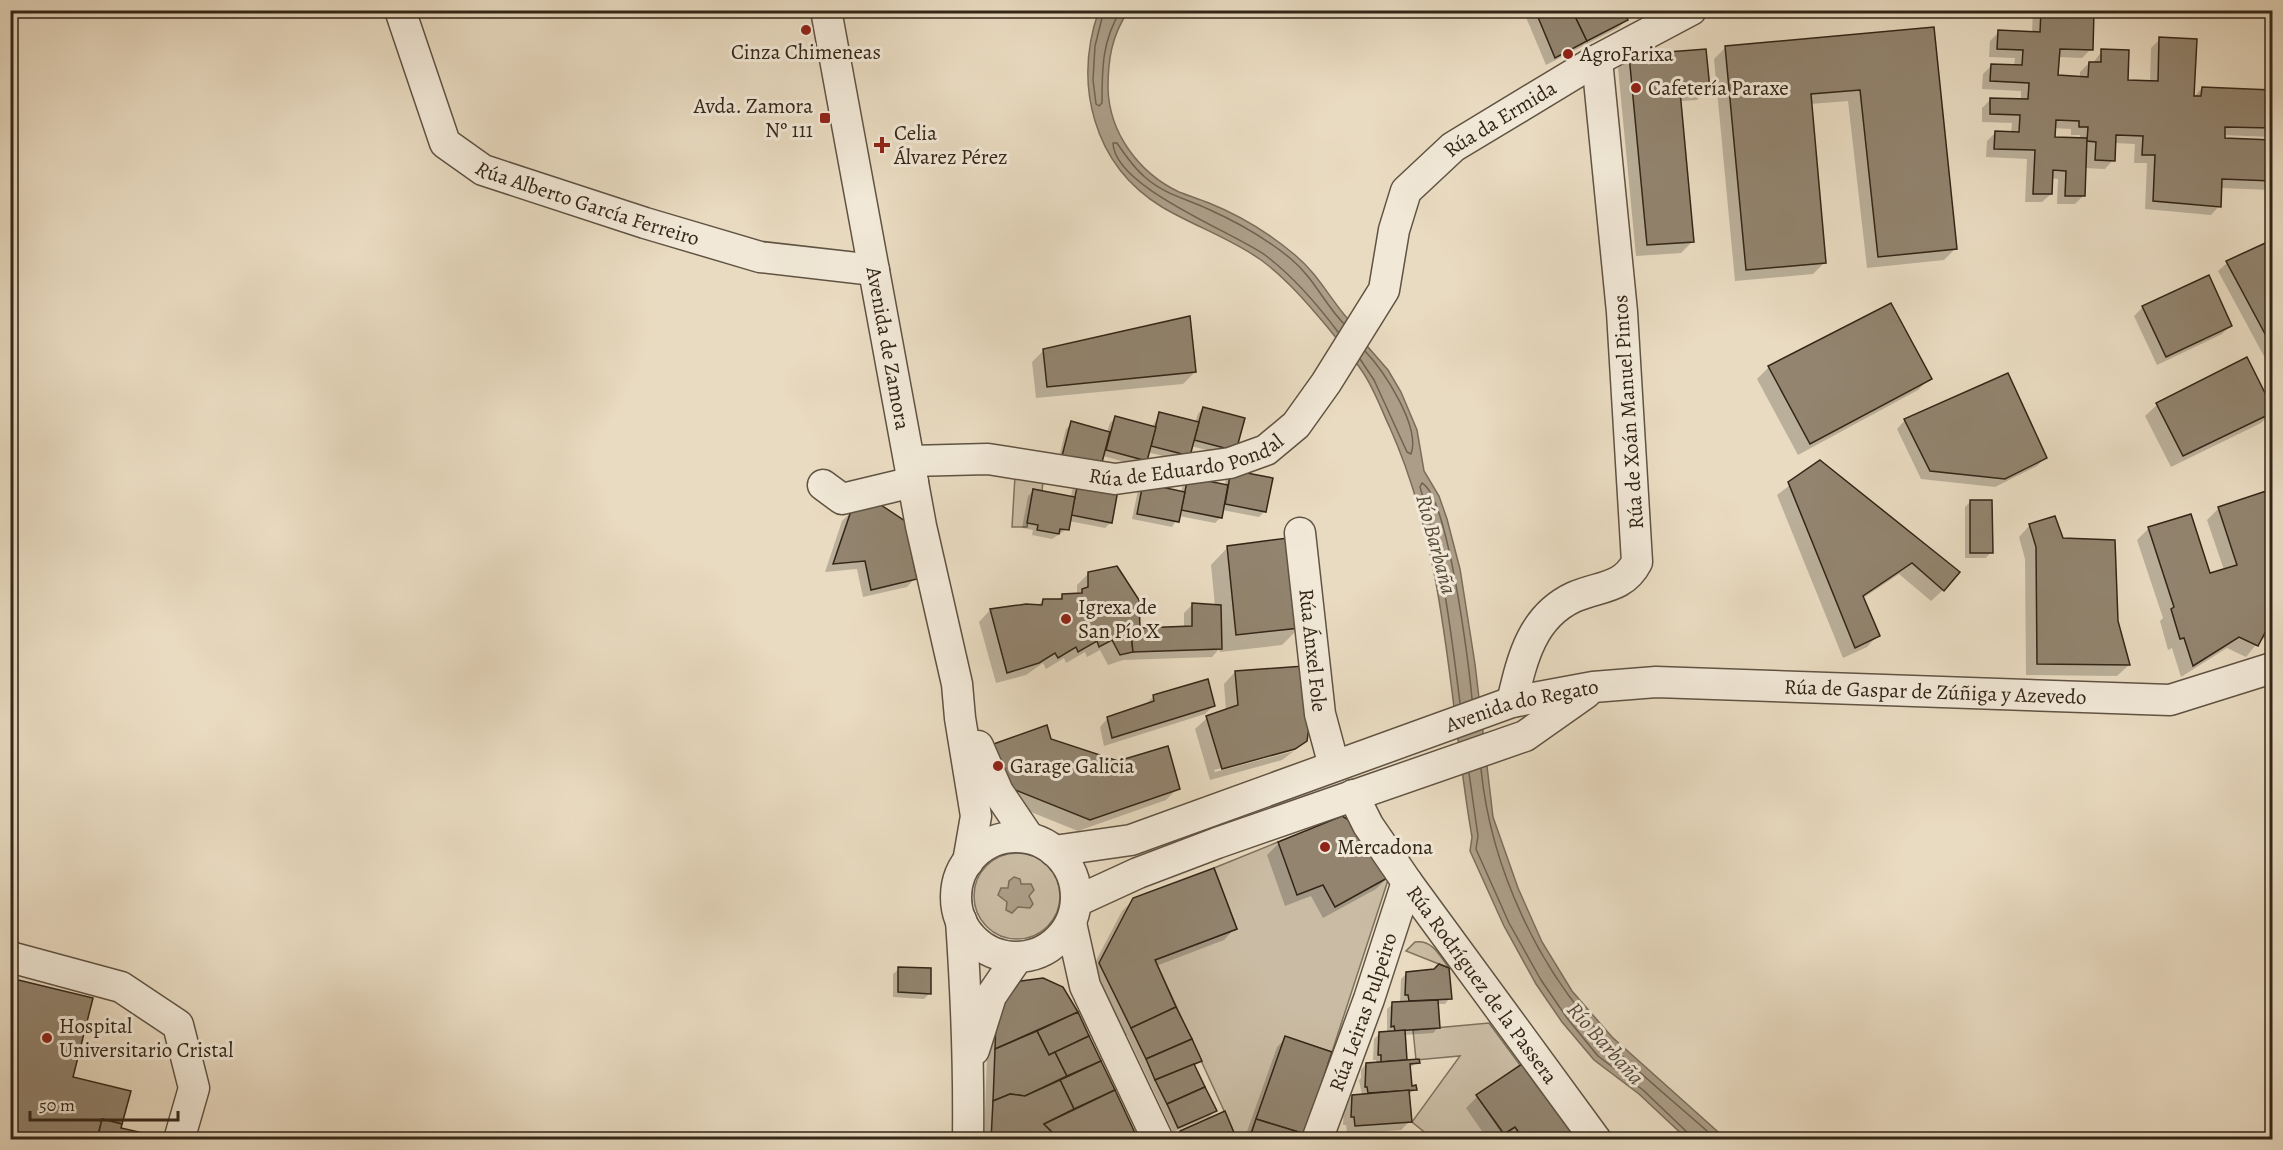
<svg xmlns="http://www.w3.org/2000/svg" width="2283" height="1150" viewBox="0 0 2283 1150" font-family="Alegreya,serif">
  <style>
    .green { fill: #cabca4; stroke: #7e715e; stroke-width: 1.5 }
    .water { fill: #ab9d87; stroke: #7b6d5a; stroke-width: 1.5 }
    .shadow { fill: #0003; fill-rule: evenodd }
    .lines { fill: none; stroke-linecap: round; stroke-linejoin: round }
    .shore { stroke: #6f624f; stroke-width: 1.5 }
    .building { fill: #92846f; stroke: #332617; stroke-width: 1.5 }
    .minor-casing { stroke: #605342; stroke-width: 33 }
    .minor { stroke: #f1e8d7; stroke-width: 30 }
    .poi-dot { fill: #8f2418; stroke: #f1e8d7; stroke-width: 2 }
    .labels { text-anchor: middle; stroke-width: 6; stroke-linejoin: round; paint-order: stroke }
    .poi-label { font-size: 21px; fill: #332617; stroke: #f1e8d7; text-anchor: start }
    .street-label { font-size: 21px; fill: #332617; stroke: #f1e8d7 }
    .water-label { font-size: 22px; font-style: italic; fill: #574a39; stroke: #f1e8d7 }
  </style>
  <rect width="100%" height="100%" fill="#e9dbc1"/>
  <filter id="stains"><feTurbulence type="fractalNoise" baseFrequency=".00333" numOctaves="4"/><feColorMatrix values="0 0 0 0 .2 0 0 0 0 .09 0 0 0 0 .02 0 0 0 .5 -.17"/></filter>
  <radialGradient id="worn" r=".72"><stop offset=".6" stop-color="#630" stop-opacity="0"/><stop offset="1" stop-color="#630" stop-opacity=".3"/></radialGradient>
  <!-- green -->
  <g class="green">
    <polygon points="1015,476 1043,481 1042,491 1033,489 1027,527 1012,527"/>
    <polygon points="1278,842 1323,885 1335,907 1389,877 1332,1052 1285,1037 1249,1139 1237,1139 1155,960 1237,929 1214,868"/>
    <circle cx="1017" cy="896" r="43"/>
    <path d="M1415,942c17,-3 25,14 34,26l-43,-17z"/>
    <polygon points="1489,1023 1520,1065 1477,1096 1504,1135 1515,1127 1524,1139 1433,1139 1412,1122 1460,1056 1416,1060 1413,1030"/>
  </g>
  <!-- water -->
  <g class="water">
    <path d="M1128,11c-16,25 -20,47 -20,77 1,45 31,85 71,104 10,4 20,7 30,11 30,12 61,31 86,52 22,18 34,42 52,63l4,2 10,19 27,31 13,22 16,38 7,41 15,25 8,23 13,50 15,95 18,153 25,71 24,54 30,49 40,46 114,102h-39l-48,-45 -45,-34 -32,-38 -26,-38 -32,-58 -34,-75 2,-14c-24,-138 -24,-279 -82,-409 -9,-19 -16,-40 -28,-57 -9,-14 -22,-28 -33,-42 -21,-25 -42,-50 -68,-69 -31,-22 -67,-34 -99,-53 -69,-42 -89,-123 -63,-197z"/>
    <polygon points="1014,877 1020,879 1021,884 1031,884 1034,890 1029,896 1033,904 1030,908 1018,907 1012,913 1006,910 1007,902 998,895 1001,888 1008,888 1009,881"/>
  </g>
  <!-- shadow -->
  <g class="shadow">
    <polygon points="1523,10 1621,10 1626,20 1618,28 1546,65"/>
    <path d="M2033,10h25v6h7v-6h28l-2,39 -9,9 -24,-1 -1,20 23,1v-6l9,-9h4l9,-12 25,30 23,1 1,-34 9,-9 33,59 9,-10 70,3v46l-49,-2v4l49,2v49l-52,-2 -1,18 -8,9 -66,-6 2,-46h-13l1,-19 -21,-1 -1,17 -8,9 -21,-1 -1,28 -8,8h-18l1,-25 -7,-1v16l-9,8h-17l2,-43 -41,-2 1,-16 9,-9 15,1 1,-10 -30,-1v-14l9,-9 30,1v-9l-39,-2 1,-15 8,-8h23l1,-8 -26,-1 1,-16 9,-9 33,1zM2054,128l17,1v6h9v4l-26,-1z"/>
    <polygon points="1932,28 1956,248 1944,260 1867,268 1848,101 1810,104 1825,262 1813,274 1735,281 1714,59 1726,47"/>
    <polygon points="1630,56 1708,88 1697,100 1680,101 1693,241 1681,253 1636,256 1618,68"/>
    <polygon points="2272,242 2272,371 2218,271 2227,263"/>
    <polygon points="2143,307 2230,326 2222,334 2157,365 2134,316"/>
    <polygon points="1044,350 1195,372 1183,384 1036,398 1032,362"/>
    <polygon points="2246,359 2272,412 2261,423 2171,467 2145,416 2157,405"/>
    <polygon points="1769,367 1930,378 1918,390 1798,455 1757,379"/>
    <polygon points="1203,408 1235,450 1229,456 1191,446 1183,461 1147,452 1140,466 1103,456 1058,461 1066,429 1072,423 1107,432 1110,423 1115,418 1152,427 1160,414 1195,423 1198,414"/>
    <polygon points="1905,420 2045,458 2037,466 1995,487 1921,479 1897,429"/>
    <polygon points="1820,462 1943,590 1931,601 1899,574 1863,598 1878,635 1867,647 1843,658 1777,495"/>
    <polygon points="1226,477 1271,479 1264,512 1259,517 1222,510 1221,517 1215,523 1179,516 1172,527 1132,519 1138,490 1143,485 1181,492 1183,484 1225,485"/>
    <polygon points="1078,484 1111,522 1105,528 1069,521 1067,529 1052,539 1032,535 1033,530 1022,528 1028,496 1034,491 1071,498 1072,490"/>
    <polygon points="2272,491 2272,522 2267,523 2272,540 2272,634 2259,641 2246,657 2227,648 2181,677 2172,648 2168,650 2160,621 2163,618 2137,540 2148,529 2190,516 2209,574 2224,570 2207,520 2219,508"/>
    <polygon points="1970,502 1991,552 1986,558 1965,558 1965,507"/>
    <polygon points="851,512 915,578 907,587 863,597 857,569 825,572 842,521"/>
    <polygon points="2030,525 2062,539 2116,621 2129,665 2117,676 2026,675 2025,559 2019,537"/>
    <polygon points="1228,547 1299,628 1282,645 1220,652 1219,649 1212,657 1123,660 1108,665 1100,650 1087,657 1085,652 1066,663 1064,658 1046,669 1043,663 1026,675 996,683 979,622 990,610 1037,606 1044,600 1058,600 1063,595 1077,595 1077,585 1089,573 1138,630 1184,628 1184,613 1193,604 1215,606 1211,565"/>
    <polygon points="1235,672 1305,740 1296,749 1214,770 1215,772 1294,751 1282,760 1210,780 1195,729 1207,718 1226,711 1224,684"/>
    <polygon points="1154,696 1213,706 1205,714 1104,746 1100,727 1108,718 1145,705"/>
    <polygon points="1050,740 1178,788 1166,800 1078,831 991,796"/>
    <polygon points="1279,843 1388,877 1376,889 1323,918 1311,896 1285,906 1267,855"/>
    <polygon points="1134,899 1235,928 1224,940 1156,966 1200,1060 1194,1066 1215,1111 1209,1117 1173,1132 1127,1035 1120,1038 1088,976 1122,911"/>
    <polygon points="899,969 930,993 924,999 893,997 893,974"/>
    <polygon points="1407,973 1450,998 1445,1004 1437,1004 1439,1027 1433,1033 1404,1035 1406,1062 1418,1062 1409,1068 1410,1087 1415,1089 1408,1095 1410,1121 1401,1130 1347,1134 1346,1125 1343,1125 1344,1105 1352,1096 1362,1095 1359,1080 1361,1078 1361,1070 1366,1064 1376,1064 1376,1060 1373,1060 1374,1039 1379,1034 1387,1033 1387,1009 1393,1004 1400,1003 1401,979"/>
    <polygon points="1030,980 1054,982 1067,994 1137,1140 984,1140 988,1029"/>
    <polygon points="1286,1038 1300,1140 1244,1140 1277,1047"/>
    <polygon points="1477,1097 1586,1140 1488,1140 1466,1108"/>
    <polygon points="1225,1113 1236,1140 1173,1140 1181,1132"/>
  </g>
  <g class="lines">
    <!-- shore -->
    <g class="shore">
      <path d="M1104,10l-9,36 -2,34 3,24 3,2 3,-3c0,-34 0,-63 19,-93"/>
      <path d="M1338,332c-21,-28 -44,-55 -73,-77 -34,-24 -151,-68 -152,-112h4c8,12 18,26 29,35 18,16 41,21 62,31 29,13 59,30 83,50 22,18 33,44 53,65"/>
      <path d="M1360,359l14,21 33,72 4,2c10,-27 -27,-83 -46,-103"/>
      <path d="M1460,703c-9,-73 -18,-145 -40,-216l2,-4c26,14 47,181 50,216"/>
      <path d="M1481,769c10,99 57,201 127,273 34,35 73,65 109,98"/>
      <polyline points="1469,773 1478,836 1476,849 1509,923 1541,980 1567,1018 1598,1056 1643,1090 1688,1133 1690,1140"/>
    </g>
  </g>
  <!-- building -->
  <g class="building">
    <polygon points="1535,10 1572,10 1587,41 1555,58"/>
    <polygon points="1572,10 1623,10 1628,20 1587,41"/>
    <polygon points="2041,10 2060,10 2060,14 2072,15 2073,10 2094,10 2093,50 2060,49 2058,75 2088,77 2089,62 2101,62 2101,49 2129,50 2128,80 2158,81 2159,37 2197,39 2194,96 2201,96 2202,87 2272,90 2272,128 2225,127 2225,138 2272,140 2272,181 2222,179 2221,207 2153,201 2155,155 2142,155 2143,136 2116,135 2115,161 2095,160 2096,142 2087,141 2088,127 2079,127 2079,121 2056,120 2055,137 2087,138 2085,196 2065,196 2066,171 2053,170 2052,194 2033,194 2035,150 1994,149 1995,131 2019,132 2020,115 1990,114 1990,98 2028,99 2029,83 1990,81 1991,64 2022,65 2023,50 1997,49 1998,30 2040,32"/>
    <polygon points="1934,27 1957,249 1878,257 1860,90 1811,94 1826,263 1746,270 1725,46"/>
    <polygon points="1706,49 1710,89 1680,91 1694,242 1647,245 1629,55"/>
    <polygon points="2272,240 2272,347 2226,261"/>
    <polygon points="2209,275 2232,326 2166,357 2142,306"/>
    <polygon points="1891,303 1932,379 1810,444 1768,366"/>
    <polygon points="1190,316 1196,372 1047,387 1043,349"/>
    <polygon points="2247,357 2272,407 2272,413 2183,456 2156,403"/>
    <polygon points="2008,373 2047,458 2005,479 1930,471 1904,419"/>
    <polygon points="1203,407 1245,418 1236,451 1194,440"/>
    <polygon points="1159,412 1199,422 1190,456 1151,446"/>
    <polygon points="1115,416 1156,427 1147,461 1106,450"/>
    <polygon points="1071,421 1110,432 1101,466 1062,456"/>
    <polygon points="1820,460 1960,572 1944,591 1912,563 1863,596 1880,636 1855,648 1788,482"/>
    <polygon points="1231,470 1273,478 1266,512 1225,504"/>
    <polygon points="1188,477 1228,485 1222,518 1181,510"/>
    <polygon points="1078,483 1118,490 1112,523 1071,515"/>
    <polygon points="1143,483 1185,492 1179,522 1137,514"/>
    <polygon points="1033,489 1075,497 1069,530 1060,529 1059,534 1037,530 1038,525 1027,523"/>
    <polygon points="2272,489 2272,514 2267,516 2272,535 2272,630 2267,629 2258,646 2239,637 2193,666 2184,638 2180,639 2171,609 2174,607 2148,527 2191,514 2210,573 2237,565 2218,507"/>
    <polygon points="1970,500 1992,500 1993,553 1970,553"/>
    <polygon points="881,505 905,521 917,579 871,590 865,561 833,564 851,511"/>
    <polygon points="2055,516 2063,538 2115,540 2118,621 2130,665 2037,664 2036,547 2029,524"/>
    <polygon points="1288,538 1300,628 1236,635 1227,546"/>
    <polygon points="1117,566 1139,600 1140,628 1131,632 1133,652 1120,655 1112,640 1099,647 1097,641 1078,652 1076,647 1058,658 1055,653 1039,663 1007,673 990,609 1026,604 1042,605 1043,599 1062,599 1062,594 1082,593 1082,589 1088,587 1088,572"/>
    <polygon points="1192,603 1221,605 1222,649 1133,652 1131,632 1140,628 1192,626"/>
    <polygon points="1304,666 1309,727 1307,741 1295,749 1222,769 1206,716 1238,705 1235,671"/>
    <polygon points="1208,679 1215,706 1112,738 1107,717 1154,701 1153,695"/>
    <polygon points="1047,725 1051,739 1118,761 1168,746 1180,789 1090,820 1003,785 988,746"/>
    <polygon points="1342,816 1359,826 1389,877 1335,907 1323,885 1297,895 1278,842"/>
    <polygon points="1214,868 1237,929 1155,960 1176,1007 1131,1028 1099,963 1133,898"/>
    <polygon points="1439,964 1449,968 1452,999 1409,1001 1408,995 1405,995 1406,972 1434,969"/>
    <polygon points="898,967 931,968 931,994 898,992"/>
    <polygon points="10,978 93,998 73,1077 131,1091 122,1124 102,1119 97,1140 10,1140"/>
    <polygon points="1043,978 1063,987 1078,1012 995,1049 996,1020 1008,989 1021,981"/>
    <polygon points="1438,1000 1440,1028 1395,1031 1394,1026 1391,1027 1392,1002"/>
    <polygon points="1176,1007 1192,1039 1146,1059 1131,1028"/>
    <polygon points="1078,1012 1089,1036 1049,1055 1037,1031"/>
    <polygon points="1405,1030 1407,1060 1381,1062 1381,1055 1378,1055 1379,1032"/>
    <polygon points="1037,1031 1049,1055 1055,1052 1067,1076 1025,1096 1010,1094 993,1101 995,1049"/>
    <polygon points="1089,1036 1101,1061 1067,1076 1055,1052"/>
    <polygon points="1285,1036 1332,1052 1305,1134 1256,1119"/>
    <polygon points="1192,1039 1202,1061 1155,1080 1146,1059"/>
    <polygon points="1531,1058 1589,1140 1524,1140 1515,1127 1504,1134 1476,1095"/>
    <polygon points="1419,1059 1420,1063 1410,1064 1412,1086 1416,1085 1417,1090 1368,1093 1367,1087 1365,1087 1366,1063"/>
    <polygon points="1101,1061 1115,1090 1074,1109 1060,1080"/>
    <polygon points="1194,1064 1205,1087 1167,1104 1155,1080"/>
    <polygon points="1060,1080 1074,1109 1044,1124 1060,1140 991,1140 993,1101 1010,1094 1025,1096"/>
    <polygon points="1205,1087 1217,1111 1178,1128 1167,1104"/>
    <polygon points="1115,1090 1135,1133 1121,1140 1060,1140 1044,1124"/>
    <polygon points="1409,1090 1412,1122 1355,1126 1354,1117 1351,1117 1352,1095"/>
    <polygon points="1225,1111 1237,1140 1184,1140 1180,1131"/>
    <polygon points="102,1119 122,1124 121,1128 152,1135 150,1140 97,1140"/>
    <polygon points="1256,1119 1305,1134 1303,1140 1249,1140"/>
    <polygon points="1135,1133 1139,1140 1121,1140"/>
  </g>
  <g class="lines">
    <defs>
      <g id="minor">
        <path id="s1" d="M400,10l45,133 38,27 162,53 115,34 114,13"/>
        <path id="s2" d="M826,10l95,516 36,158 3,34 16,98 -8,46"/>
        <path id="s3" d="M910,461l78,-2 127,20 115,-16 36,-13 30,-25 30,-42 58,-93 10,-60 12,-39 47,-44 144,-87 94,-50"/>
        <polyline points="823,485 842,499 913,482"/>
        <path id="s4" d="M1300,533l20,181 14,52"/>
        <path d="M1512,702c10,-42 19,-85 62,-105 25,-11 49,-8 63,-35l-15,-250 -25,-252"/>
        <polyline points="978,746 998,792 1029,838"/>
        <path id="s5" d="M1353,795l15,30 39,57 189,258"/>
        <circle cx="1016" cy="897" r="60"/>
        <path id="s6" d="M1054,851l77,-11 381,-138 81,-15 63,-5 514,18 102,-32"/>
        <polyline points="1077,901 1138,873 1217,843 1525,736 1586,693"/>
        <path d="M961,920c5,73 8,147 7,220"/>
        <polyline points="1071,923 1085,986 1158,1140"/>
        <polyline points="10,957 121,987 178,1025 194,1088 179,1140"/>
        <polyline points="974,1050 991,996 1017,958"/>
        <path id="s7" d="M1317,1140l52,-141 38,-117"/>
      </g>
    </defs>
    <!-- minor casing -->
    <use href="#minor" class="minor-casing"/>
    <!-- minor -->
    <use href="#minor" class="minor"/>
  </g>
  <!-- markers -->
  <g class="poi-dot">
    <circle cx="806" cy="30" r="6"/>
    <circle cx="1568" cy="54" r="6"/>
    <circle cx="1636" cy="88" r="6"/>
    <rect x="819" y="112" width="12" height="12" rx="3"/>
    <path d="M879 136h6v6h6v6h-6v6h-6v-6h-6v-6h6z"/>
    <circle cx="1066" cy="619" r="6"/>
    <circle cx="998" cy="766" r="6"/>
    <circle cx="1325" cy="847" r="6"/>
    <circle cx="47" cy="1038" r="6"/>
  </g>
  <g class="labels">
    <!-- poi labels -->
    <g class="poi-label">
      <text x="806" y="59" text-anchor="middle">Cinza Chimeneas</text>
      <text x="1580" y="61">AgroFarixa</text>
      <text x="1648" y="95">Cafetería Paraxe</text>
      <text x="813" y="113" text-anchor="end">Avda. Zamora<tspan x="813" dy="24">Nº 111</tspan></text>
      <text x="894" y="140">Celia<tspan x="894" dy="24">Álvarez Pérez</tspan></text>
      <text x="1078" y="614">Igrexa de<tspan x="1078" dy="24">San Pío X</tspan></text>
      <text x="1010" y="773">Garage Galicia</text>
      <text x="1337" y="854">Mercadona</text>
      <text x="59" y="1033">Hospital<tspan x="59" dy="24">Universitario Cristal</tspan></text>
    </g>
    <!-- street labels -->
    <g class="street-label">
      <text dy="7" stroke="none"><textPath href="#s3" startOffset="782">Rúa da Ermida</textPath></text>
      <text dy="7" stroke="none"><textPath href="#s1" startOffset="297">Rúa Alberto García Ferreiro</textPath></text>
      <text dy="7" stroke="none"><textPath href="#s2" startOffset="344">Avenida de Zamora</textPath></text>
      <text transform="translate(1628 412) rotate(-94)" y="7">Rúa de Xoán Manuel Pintos</text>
      <text dy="7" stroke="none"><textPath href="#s3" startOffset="280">Rúa de Eduardo Pondal</textPath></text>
      <text dy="7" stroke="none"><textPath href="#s4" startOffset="118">Rúa Ánxel Fole</textPath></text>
      <text dy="7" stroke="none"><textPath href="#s6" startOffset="908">Rúa de Gaspar de Zúñiga y Azevedo</textPath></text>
      <text dy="7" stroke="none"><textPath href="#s6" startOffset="492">Avenida do Regato</textPath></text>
      <text dy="7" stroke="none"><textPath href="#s5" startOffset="230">Rúa Rodríguez de la Passera</textPath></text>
      <text dy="7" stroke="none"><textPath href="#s7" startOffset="136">Rúa Leiras Pulpeiro</textPath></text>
    </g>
    <!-- water labels -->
    <g class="water-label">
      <text transform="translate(1437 544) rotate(75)" y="8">Río Barbaña</text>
      <text transform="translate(1606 1043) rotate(48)" y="8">Río Barbaña</text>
    </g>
  </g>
  <!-- margin -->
  <rect width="2283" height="1150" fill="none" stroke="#e9dbc1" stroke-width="36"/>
  <rect x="12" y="12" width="2259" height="1126" fill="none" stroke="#332617" stroke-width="3"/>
  <rect x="18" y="18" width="2247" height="1114" fill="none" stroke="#332617" stroke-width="1.5"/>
  <!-- scale -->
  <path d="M30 1111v9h148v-9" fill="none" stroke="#332617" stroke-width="3"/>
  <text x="39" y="1111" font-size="18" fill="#332617" stroke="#f1e8d7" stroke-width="4.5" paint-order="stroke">50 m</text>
  <rect width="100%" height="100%" filter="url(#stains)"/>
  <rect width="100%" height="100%" fill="url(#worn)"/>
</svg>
